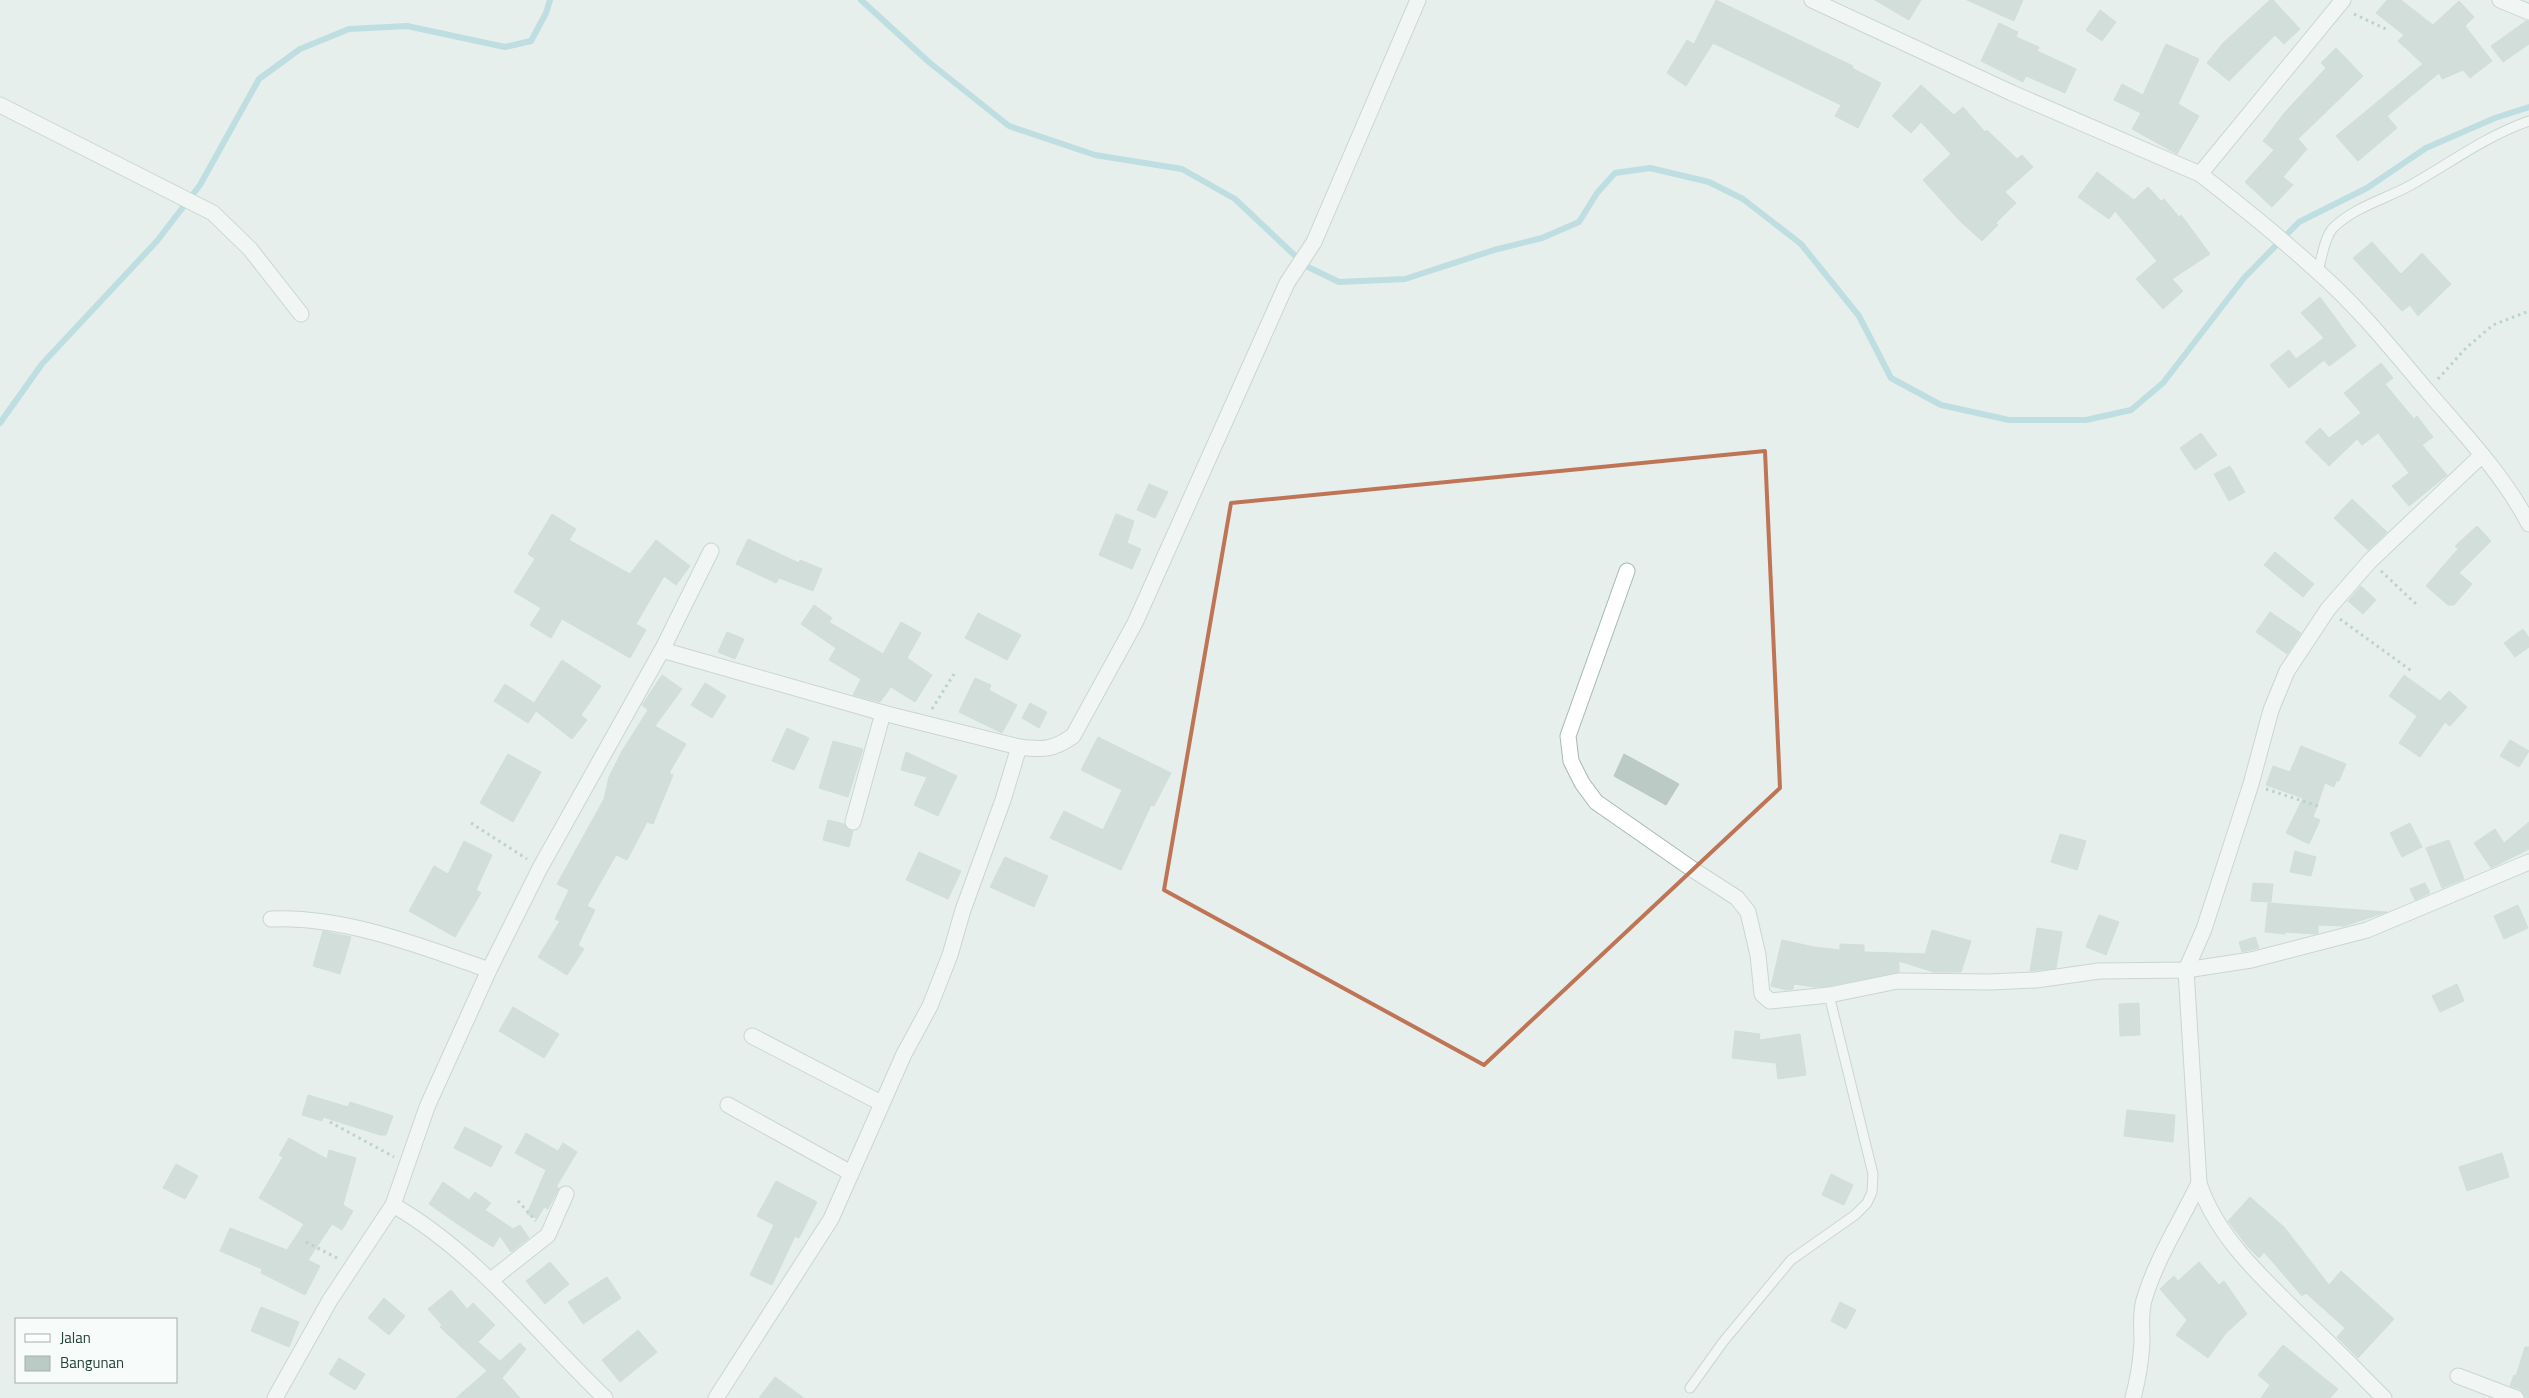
<svg xmlns="http://www.w3.org/2000/svg" width="2529" height="1398" viewBox="0 0 2529 1398" font-family="'Titillium Web',sans-serif">
  <style>
    .lines { fill: none; stroke-linecap: round; stroke-linejoin: round }
    .stream { stroke: #8ec9d4; stroke-width: 6 }
    .building { fill: #bbcac4; stroke: #b8c9c2 }
    .lane-casing { stroke: #a8b8b2; stroke-width: 11 }
    .street-casing { stroke: #a8b8b2; stroke-width: 17 }
    .path { stroke: #86b3a5; stroke-width: 3; stroke-dasharray: 2.5 4; stroke-linecap: butt }
    .lane { stroke: #fff; stroke-width: 9 }
    .street { stroke: #fff; stroke-width: 15 }
    .marked { fill: none; stroke: #c07456; stroke-width: 4; stroke-linejoin: round }
  </style>
  <rect width="100%" height="100%" fill="#e6efeb"/>
  <g class="lines">
    <!-- stream -->
    <g class="stream">
      <polyline points="861,0 930,63 1009,126 1095,155 1182,169 1235,199 1306,266 1339,282 1405,279 1494,250 1542,238 1579,222 1597,193 1615,173 1650,168 1709,182 1743,199 1801,244 1859,316 1891,378 1941,405 2009,420 2086,420 2131,410 2163,383 2244,278 2299,222 2367,188 2426,148 2495,118 2529,107"/>
      <polyline points="0,423 42,364 157,241 200,185 259,79 300,49 349,29 407,26 505,47 531,41 546,13 550,0"/>
    </g>
  </g>
  <!-- building -->
  <g class="building">
    <polygon points="1716,0 1853,66 1852,68 1881,83 1858,128 1835,116 1841,105 1713,43 1686,86 1667,73 1687,40 1694,44"/>
    <polygon points="1875,0 1921,0 1909,20"/>
    <polygon points="1967,0 2023,0 2014,21"/>
    <polygon points="2270,0 2273,0 2300,29 2284,44 2275,35 2229,81 2207,63 2223,43"/>
    <polygon points="2387,0 2401,0 2433,25 2459,1 2474,17 2465,26 2492,61 2470,78 2463,70 2442,79 2439,73 2387,116 2397,128 2358,161 2336,136 2423,64 2398,41 2404,35 2376,13"/>
    <polygon points="2100,10 2116,22 2102,41 2086,30"/>
    <polygon points="2526,21 2529,21 2529,44 2503,62 2491,46"/>
    <polygon points="1999,23 2018,32 2016,37 2039,47 2037,51 2076,69 2065,93 2026,76 2023,82 1981,61"/>
    <polygon points="2166,44 2199,59 2178,104 2199,116 2177,154 2132,129 2141,113 2114,100 2122,84 2143,95"/>
    <polygon points="2336,48 2363,76 2298,139 2307,149 2283,177 2293,185 2272,207 2245,182 2274,150 2263,141 2285,112 2326,68 2321,63"/>
    <polygon points="1921,85 1954,115 1963,107 1985,132 1987,130 2017,159 2022,155 2033,167 2005,192 2016,203 1996,223 1998,225 1982,241 1960,221 1923,180 1951,154 1921,122 1911,133 1892,116"/>
    <polygon points="2097,172 2134,200 2148,187 2161,201 2164,199 2179,217 2181,215 2210,254 2172,279 2183,291 2163,309 2136,279 2157,261 2115,211 2109,219 2078,197"/>
    <polygon points="2372,242 2401,274 2422,253 2451,284 2418,316 2410,305 2402,311 2353,258"/>
    <polygon points="2320,297 2356,346 2329,366 2324,360 2289,388 2270,365 2289,350 2296,359 2324,338 2301,313"/>
    <polygon points="2381,363 2393,378 2385,384 2414,419 2417,416 2433,437 2422,445 2447,475 2409,506 2392,486 2409,473 2378,433 2362,445 2357,439 2329,466 2305,442 2320,428 2329,438 2361,413 2344,393"/>
    <polygon points="2201,433 2217,455 2195,470 2180,448"/>
    <polygon points="2230,466 2245,492 2229,501 2214,474"/>
    <polygon points="1149,484 1168,492 1155,518 1137,510"/>
    <polygon points="2352,499 2387,532 2368,550 2334,518"/>
    <polygon points="552,514 576,529 569,540 630,574 656,540 690,566 676,585 664,576 636,624 646,630 630,658 562,619 551,638 530,625 541,608 514,592 535,559 528,554"/>
    <polygon points="1116,514 1134,521 1127,543 1141,549 1132,569 1099,555"/>
    <polygon points="2477,526 2491,541 2459,573 2472,584 2454,605 2448,605 2426,586 2458,549 2455,546"/>
    <polygon points="748,539 799,563 800,560 822,569 813,591 779,578 776,583 736,564"/>
    <polygon points="2275,552 2314,584 2303,597 2264,565"/>
    <polygon points="2361,586 2376,600 2363,614 2348,601"/>
    <polygon points="814,605 832,618 829,622 883,654 901,622 921,633 907,658 932,675 915,702 891,687 880,702 853,695 861,679 829,660 836,648 801,624"/>
    <polygon points="2270,612 2301,633 2287,654 2256,632"/>
    <polygon points="978,613 1021,635 1007,660 965,638"/>
    <polygon points="2523,629 2529,638 2529,647 2515,657 2504,643"/>
    <polygon points="727,632 744,639 735,659 718,652"/>
    <polygon points="562,660 601,686 581,715 587,720 572,739 536,711 528,723 494,701 505,684 534,703"/>
    <polygon points="662,675 682,689 655,726 686,744 669,773 673,775 653,824 647,822 627,860 616,855 587,906 595,910 578,945 584,949 567,975 538,957 560,921 555,919 569,890 557,884 604,799 609,777 622,751 648,710 642,705"/>
    <polygon points="2404,675 2440,701 2449,691 2467,707 2450,726 2445,722 2420,757 2399,743 2417,716 2389,696"/>
    <polygon points="975,678 991,685 989,690 1017,705 1002,733 959,712"/>
    <polygon points="705,683 726,696 712,718 691,705"/>
    <polygon points="1030,703 1047,712 1039,728 1022,718"/>
    <polygon points="787,728 809,738 794,770 772,761"/>
    <polygon points="1098,737 1171,773 1154,806 1151,805 1121,870 1050,838 1064,811 1103,830 1122,790 1081,770"/>
    <polygon points="2510,740 2529,751 2519,767 2500,756"/>
    <polygon points="833,741 863,749 848,797 819,788"/>
    <polygon points="2301,746 2346,764 2339,781 2336,781 2334,787 2325,783 2313,817 2320,820 2309,844 2286,833 2303,798 2266,785 2273,766 2290,772"/>
    <polygon points="906,752 957,776 938,816 914,805 927,777 901,770"/>
    <polygon points="508,754 541,772 513,822 480,803"/>
    <polygon points="1624,754 1679,784 1666,805 1614,776"/>
    <polygon points="828,820 844,824 847,829 853,831 849,847 823,840"/>
    <polygon points="2529,822 2529,849 2491,868 2474,843 2495,829 2504,843"/>
    <polygon points="2410,823 2422,847 2402,857 2390,833"/>
    <polygon points="2060,834 2086,841 2077,870 2051,862"/>
    <polygon points="2449,840 2464,879 2442,888 2426,848"/>
    <polygon points="464,841 492,855 476,890 481,893 455,937 409,911 434,866 448,874"/>
    <polygon points="2295,851 2316,857 2311,876 2290,872"/>
    <polygon points="919,852 961,871 948,899 906,880"/>
    <polygon points="1005,857 1048,876 1034,907 990,887"/>
    <polygon points="2253,883 2273,884 2271,902 2251,901"/>
    <polygon points="2425,883 2430,893 2415,900 2410,889"/>
    <polygon points="2268,903 2294,905 2387,912 2344,926 2318,925 2318,933 2315,934 2285,932 2285,934 2265,932"/>
    <polygon points="2518,905 2528,928 2504,939 2494,916"/>
    <polygon points="2099,915 2119,922 2106,955 2086,947"/>
    <polygon points="2037,928 2062,932 2056,968 2030,971"/>
    <polygon points="1932,930 1971,941 1961,972 1934,972 1899,961 1899,972 1828,986 1815,987 1794,984 1793,989 1786,990 1771,986 1782,940 1814,947 1840,950 1840,944 1864,945 1864,952 1925,954"/>
    <polygon points="323,931 351,937 340,974 313,966"/>
    <polygon points="2255,937 2259,948 2242,952 2239,942"/>
    <polygon points="2457,984 2464,1001 2440,1012 2432,996"/>
    <polygon points="2139,1003 2140,1035 2120,1036 2119,1004"/>
    <polygon points="513,1007 559,1034 544,1058 499,1031"/>
    <polygon points="1735,1031 1760,1034 1759,1040 1800,1034 1806,1075 1778,1079 1776,1063 1732,1058"/>
    <polygon points="308,1095 348,1107 350,1102 393,1116 386,1135 380,1135 323,1117 322,1121 302,1115"/>
    <polygon points="2127,1110 2175,1115 2173,1142 2124,1136"/>
    <polygon points="465,1127 502,1146 491,1167 454,1148"/>
    <polygon points="526,1133 558,1151 563,1143 577,1152 556,1187 559,1188 548,1209 544,1207 537,1219 527,1214 546,1170 515,1153"/>
    <polygon points="289,1138 327,1159 329,1150 356,1158 343,1205 353,1211 342,1230 332,1224 308,1260 320,1266 305,1295 261,1273 262,1269 220,1251 230,1228 287,1250 304,1224 259,1198 283,1157 279,1155"/>
    <polygon points="2502,1153 2509,1177 2467,1191 2459,1167"/>
    <polygon points="176,1164 198,1176 185,1199 163,1188"/>
    <polygon points="1831,1174 1853,1185 1844,1205 1822,1195"/>
    <polygon points="776,1181 817,1202 799,1238 795,1236 772,1285 750,1275 774,1225 757,1216"/>
    <polygon points="443,1182 469,1200 475,1192 491,1203 485,1210 513,1229 520,1225 529,1238 511,1252 500,1236 493,1247 459,1225 429,1204"/>
    <polygon points="2250,1197 2284,1227 2329,1285 2341,1271 2394,1319 2358,1358 2337,1337 2345,1328 2306,1293 2302,1296 2264,1252 2259,1258 2248,1247 2228,1221"/>
    <polygon points="550,1262 569,1284 545,1304 526,1281"/>
    <polygon points="2199,1262 2219,1285 2224,1281 2247,1314 2226,1333 2208,1358 2176,1335 2187,1320 2160,1289 2174,1276 2178,1281"/>
    <polygon points="607,1277 621,1298 583,1324 568,1302"/>
    <polygon points="451,1290 467,1309 473,1303 495,1325 478,1342 500,1361 520,1343 526,1349 502,1378 520,1398 456,1398 487,1371 440,1327 442,1325 428,1309"/>
    <polygon points="384,1298 405,1316 389,1335 368,1318"/>
    <polygon points="1840,1302 1856,1310 1846,1329 1831,1321"/>
    <polygon points="261,1307 299,1322 289,1347 251,1331"/>
    <polygon points="638,1330 657,1352 620,1382 602,1360"/>
    <polygon points="2283,1345 2338,1389 2330,1398 2261,1398 2270,1385 2258,1375"/>
    <polygon points="2525,1347 2529,1347 2529,1398 2525,1398 2520,1389 2510,1386 2514,1375 2516,1376"/>
    <polygon points="339,1358 365,1374 355,1390 329,1374"/>
    <polygon points="775,1377 804,1398 759,1398"/>
  </g>
  <g class="lines">
    <defs>
      <g id="lane">
        <path d="M2318,271c4,-13 6,-33 15,-43 21,-21 53,-29 78,-43 39,-22 75,-49 118,-64"/>
        <polyline points="1690,1388 1723,1342 1791,1260 1855,1215 1867,1203 1872,1192 1873,1174 1829,995"/>
      </g>
      <g id="street">
        <polyline points="1812,0 2012,93 2200,174 2343,0"/>
        <polyline points="2500,0 2529,12"/>
        <polyline points="0,105 213,213 250,249 301,314"/>
        <path d="M2200,174c40,31 80,63 117,97 44,38 80,85 118,129 34,39 70,78 94,124"/>
        <polyline points="1627,571 1568,736 1571,761 1582,783 1596,802 1695,871 1737,898 1748,912 1758,955 1762,994 1770,1001 1829,995 1898,981 1989,982 2036,980 2099,971 2186,970 2251,960 2367,930 2529,862"/>
        <polyline points="662,650 883,713 1019,747"/>
        <polyline points="853,822 883,713"/>
        <path d="M271,919c73,-3 150,27 218,51"/>
        <polyline points="752,1036 881,1103"/>
        <polyline points="728,1105 851,1173"/>
        <path d="M393,1205c84,48 143,127 212,193"/>
        <polyline points="491,1280 548,1235 566,1194"/>
        <polyline points="2458,1376 2516,1398"/>
        <polyline points="275,1398 330,1300 393,1205 427,1107 489,970 540,868 662,650 711,551"/>
        <path d="M716,1398l115,-179 73,-165 26,-48 20,-51 13,-45 40,-110 16,-53c24,3 34,3 54,-11l62,-113 152,-340 27,-41 104,-242"/>
        <path d="M2133,1398c5,-19 8,-37 9,-56 0,-15 -2,-27 2,-42 12,-41 37,-79 55,-117"/>
        <path d="M2384,1398c-25,-25 -50,-51 -76,-75 -41,-41 -91,-84 -109,-140l-13,-213 18,-41 47,-145 20,-74 16,-39 41,-62 42,-48 112,-106"/>
      </g>
    </defs>
    <!-- lane casing -->
    <use href="#lane" class="lane-casing"/>
    <!-- street casing -->
    <use href="#street" class="street-casing"/>
    <!-- path -->
    <g class="path">
      <polyline points="2354,14 2388,30"/>
      <polyline points="2438,379 2466,348 2493,325 2529,311"/>
      <polyline points="2381,571 2416,604"/>
      <polyline points="2340,619 2413,672"/>
      <polyline points="932,709 954,674"/>
      <polyline points="2266,789 2321,807"/>
      <polyline points="471,823 527,859"/>
      <polyline points="330,1122 394,1157"/>
      <polyline points="518,1201 536,1221"/>
      <polyline points="306,1242 339,1259"/>
    </g>
    <!-- lane -->
    <use href="#lane" class="lane"/>
    <!-- street -->
    <use href="#street" class="street"/>
  </g>
  <!-- marked area -->
  <path d="M0 0H2529V1398H0ZM1765,451l15,337 -296,277 -320,-175 67,-387z" fill="#e6efeb" fill-opacity=".55" fill-rule="evenodd"/>
  <path class="marked" d="M1765,451l15,337 -296,277 -320,-175 67,-387z"/>
  <!-- legend -->
  <rect x="15" y="1318" width="162" height="65" fill="#f7fbf9" stroke="#a3b1ad"/>
  <rect x="25" y="1334" width="25" height="8" fill="#ffffff" stroke="#a3b1ad"/>
  <text x="60" y="1343" font-size="15" fill="#24423a">Jalan</text>
  <rect x="25" y="1356" width="25" height="15" fill="#bbcac4" stroke="#a3b1ad"/>
  <text x="60" y="1368" font-size="15" fill="#24423a">Bangunan</text>
</svg>
